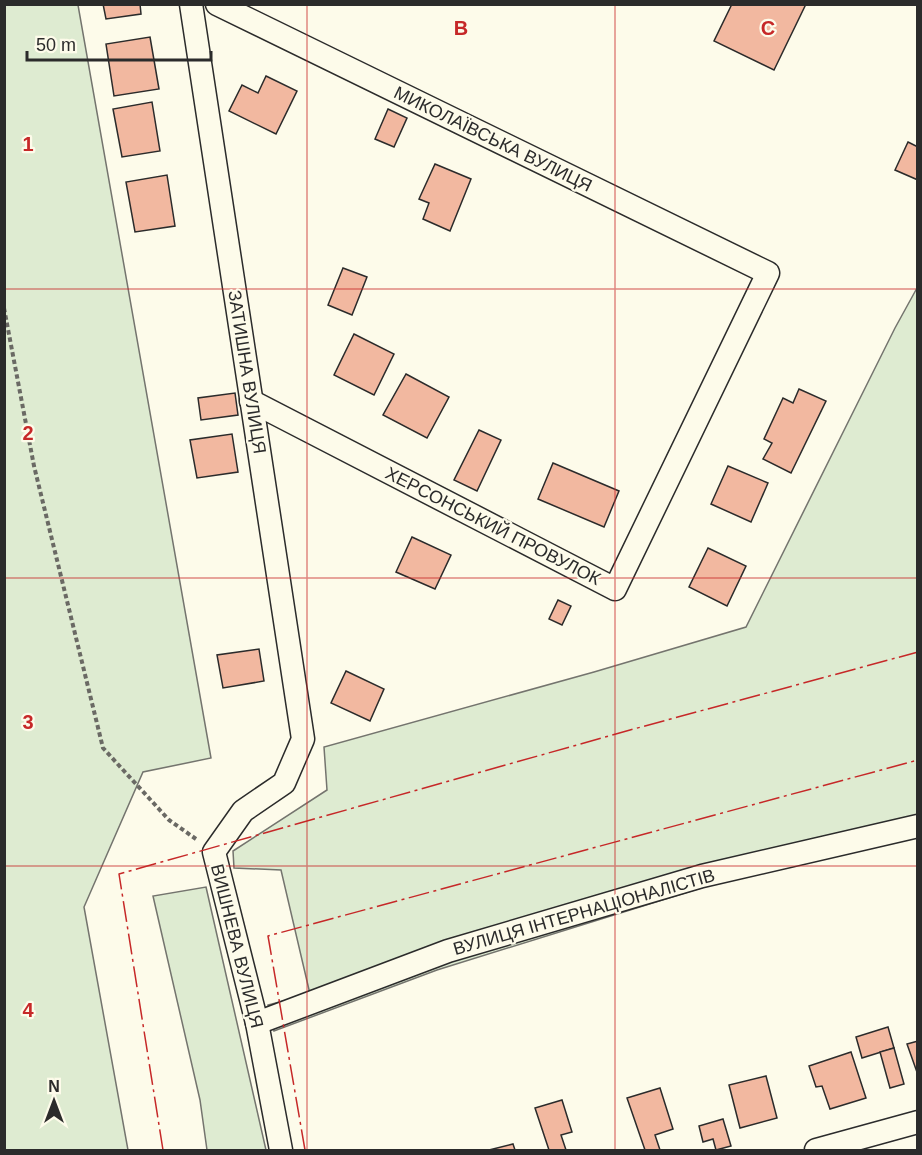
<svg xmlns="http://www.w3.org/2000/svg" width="922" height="1155" viewBox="0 0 922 1155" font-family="Arial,sans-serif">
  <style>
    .green { fill: #deebd1; stroke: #74746e; stroke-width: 1.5 }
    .building { fill: #f2b8a0; stroke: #2b2b2b; stroke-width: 1.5 }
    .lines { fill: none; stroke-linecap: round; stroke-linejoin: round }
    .minor-casing { stroke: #2b2b2b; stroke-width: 25 }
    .path { stroke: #6a6964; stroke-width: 4; stroke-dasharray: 4.5 3; stroke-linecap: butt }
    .minor { stroke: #fdfbea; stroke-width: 22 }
    .power { stroke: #c62828; stroke-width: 1.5; stroke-dasharray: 21 4.5 3 4.5; stroke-linecap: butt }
    .grid { fill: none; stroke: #c62828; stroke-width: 1.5; stroke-opacity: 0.55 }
    .labels { text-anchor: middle; stroke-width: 4.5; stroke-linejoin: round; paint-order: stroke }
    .street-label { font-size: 18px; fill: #2b2b2b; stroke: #fdfbea }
    .grid-label { font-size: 20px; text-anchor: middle; font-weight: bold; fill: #c62828; stroke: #fdfbea; stroke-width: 4.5; stroke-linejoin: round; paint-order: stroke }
  </style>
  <rect width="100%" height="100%" fill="#fdfbea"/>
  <!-- green -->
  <g class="green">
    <polygon points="5,4 78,5 211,758 143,772 84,907 128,1150 5,1150"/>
    <polygon points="917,288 917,831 733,878 437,970 274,1031 268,1005 310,994 281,870 234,868 233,851 327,790 324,747 594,672 746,627 895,328"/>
    <polygon points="206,887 266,1150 207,1150 200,1100 153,896"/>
  </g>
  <!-- building -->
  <g class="building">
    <polygon points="103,4 140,4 141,14 106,19"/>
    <polygon points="732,4 806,4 774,70 714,41"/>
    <polygon points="150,37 159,89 114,96 106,44"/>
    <polygon points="266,76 297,91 276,134 229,111 242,85 258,93"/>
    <polygon points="152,102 160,151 122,157 113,109"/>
    <polygon points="388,109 407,118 394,147 375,139"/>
    <polygon points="908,142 918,147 918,180 895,170"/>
    <polygon points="435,164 471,179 450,231 423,219 429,203 419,199"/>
    <polygon points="167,175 175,226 135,232 126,182"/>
    <polygon points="343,268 367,277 352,315 328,305"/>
    <polygon points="354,334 394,354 374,395 334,375"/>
    <polygon points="406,374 449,397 427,438 383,415"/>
    <polygon points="799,389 826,401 791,473 763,459 772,443 764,439 783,398 793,403"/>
    <polygon points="235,393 238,415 201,420 198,398"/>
    <polygon points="479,430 501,440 477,491 454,480"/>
    <polygon points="232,434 238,472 197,478 190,440"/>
    <polygon points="553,463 619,491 604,527 538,499"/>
    <polygon points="728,466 768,483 751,522 711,504"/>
    <polygon points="412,537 451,555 435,589 396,572"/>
    <polygon points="708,548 746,566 727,606 689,587"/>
    <polygon points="558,600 571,606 562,625 549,619"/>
    <polygon points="259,649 264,681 223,688 217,655"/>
    <polygon points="346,671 384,689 370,721 331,703"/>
    <polygon points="888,1027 894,1048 862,1058 856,1037"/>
    <polygon points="918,1041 918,1075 907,1044"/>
    <polygon points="894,1048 904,1084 890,1088 880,1052"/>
    <polygon points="851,1052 866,1098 830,1109 822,1086 816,1087 809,1066"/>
    <polygon points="766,1076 777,1118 740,1128 729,1085"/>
    <polygon points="660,1088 673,1129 655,1135 660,1150 645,1150 627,1098"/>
    <polygon points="562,1100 572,1132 561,1135 566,1150 549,1150 535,1108"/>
    <polygon points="723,1119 731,1146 716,1150 713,1139 703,1142 699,1126"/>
    <polygon points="513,1144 515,1150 489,1150"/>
  </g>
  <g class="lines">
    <defs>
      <g id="minor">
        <polyline points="191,4 303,739 284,783 243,811 214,852 257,1023 281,1150"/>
        <polyline points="217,4 768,273 615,589 251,401"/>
        <polyline points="257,1023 448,951 702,876 918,826"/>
        <polyline points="816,1150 918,1122"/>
      </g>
    </defs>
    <!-- minor casing -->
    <use href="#minor" class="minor-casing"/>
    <!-- path -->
    <polyline class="path" points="4,308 34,466 103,748 169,820 196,839"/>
    <!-- minor -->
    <use href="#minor" class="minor"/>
    <!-- power -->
    <g class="power">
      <polyline points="163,1150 119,874 630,730 918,652"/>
      <polyline points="305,1150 268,936 918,760"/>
    </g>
  </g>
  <!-- grid -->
  <path class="grid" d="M307,4v1146M615,4v1146M4,289h914M4,578h914M4,866h914"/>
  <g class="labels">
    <!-- street labels -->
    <g class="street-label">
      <text transform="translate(493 139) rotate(26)" y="6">МИКОЛАЇВСЬКА ВУЛИЦЯ</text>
      <text transform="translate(247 372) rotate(81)" y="6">ЗАТИШНА ВУЛИЦЯ</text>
      <text transform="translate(493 526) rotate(27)" y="6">ХЕРСОНСЬКИЙ ПРОВУЛОК</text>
      <text transform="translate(584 912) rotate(-16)" y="6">ВУЛИЦЯ ІНТЕРНАЦІОНАЛІСТІВ</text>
      <text transform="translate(237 946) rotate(76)" y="6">ВИШНЕВА ВУЛИЦЯ</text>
    </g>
  </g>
  <g class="grid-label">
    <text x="461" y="35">B</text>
    <text x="768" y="35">C</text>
    <text x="28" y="151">1</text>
    <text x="28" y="440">2</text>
    <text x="28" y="729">3</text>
    <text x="28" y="1017">4</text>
  </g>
  <!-- border -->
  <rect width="922" height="1155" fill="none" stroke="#2b2b2b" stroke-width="12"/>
  <!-- north arrow -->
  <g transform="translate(54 1101)" stroke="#fdfbea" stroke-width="4.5" paint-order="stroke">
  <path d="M0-4.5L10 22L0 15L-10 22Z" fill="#2b2b2b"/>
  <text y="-9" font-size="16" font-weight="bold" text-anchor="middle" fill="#2b2b2b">N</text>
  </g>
  <!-- scale -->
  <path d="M27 51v9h184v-9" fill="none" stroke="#2b2b2b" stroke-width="3"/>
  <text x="36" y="51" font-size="18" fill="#2b2b2b" stroke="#fdfbea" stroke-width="4.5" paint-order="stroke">50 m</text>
</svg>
